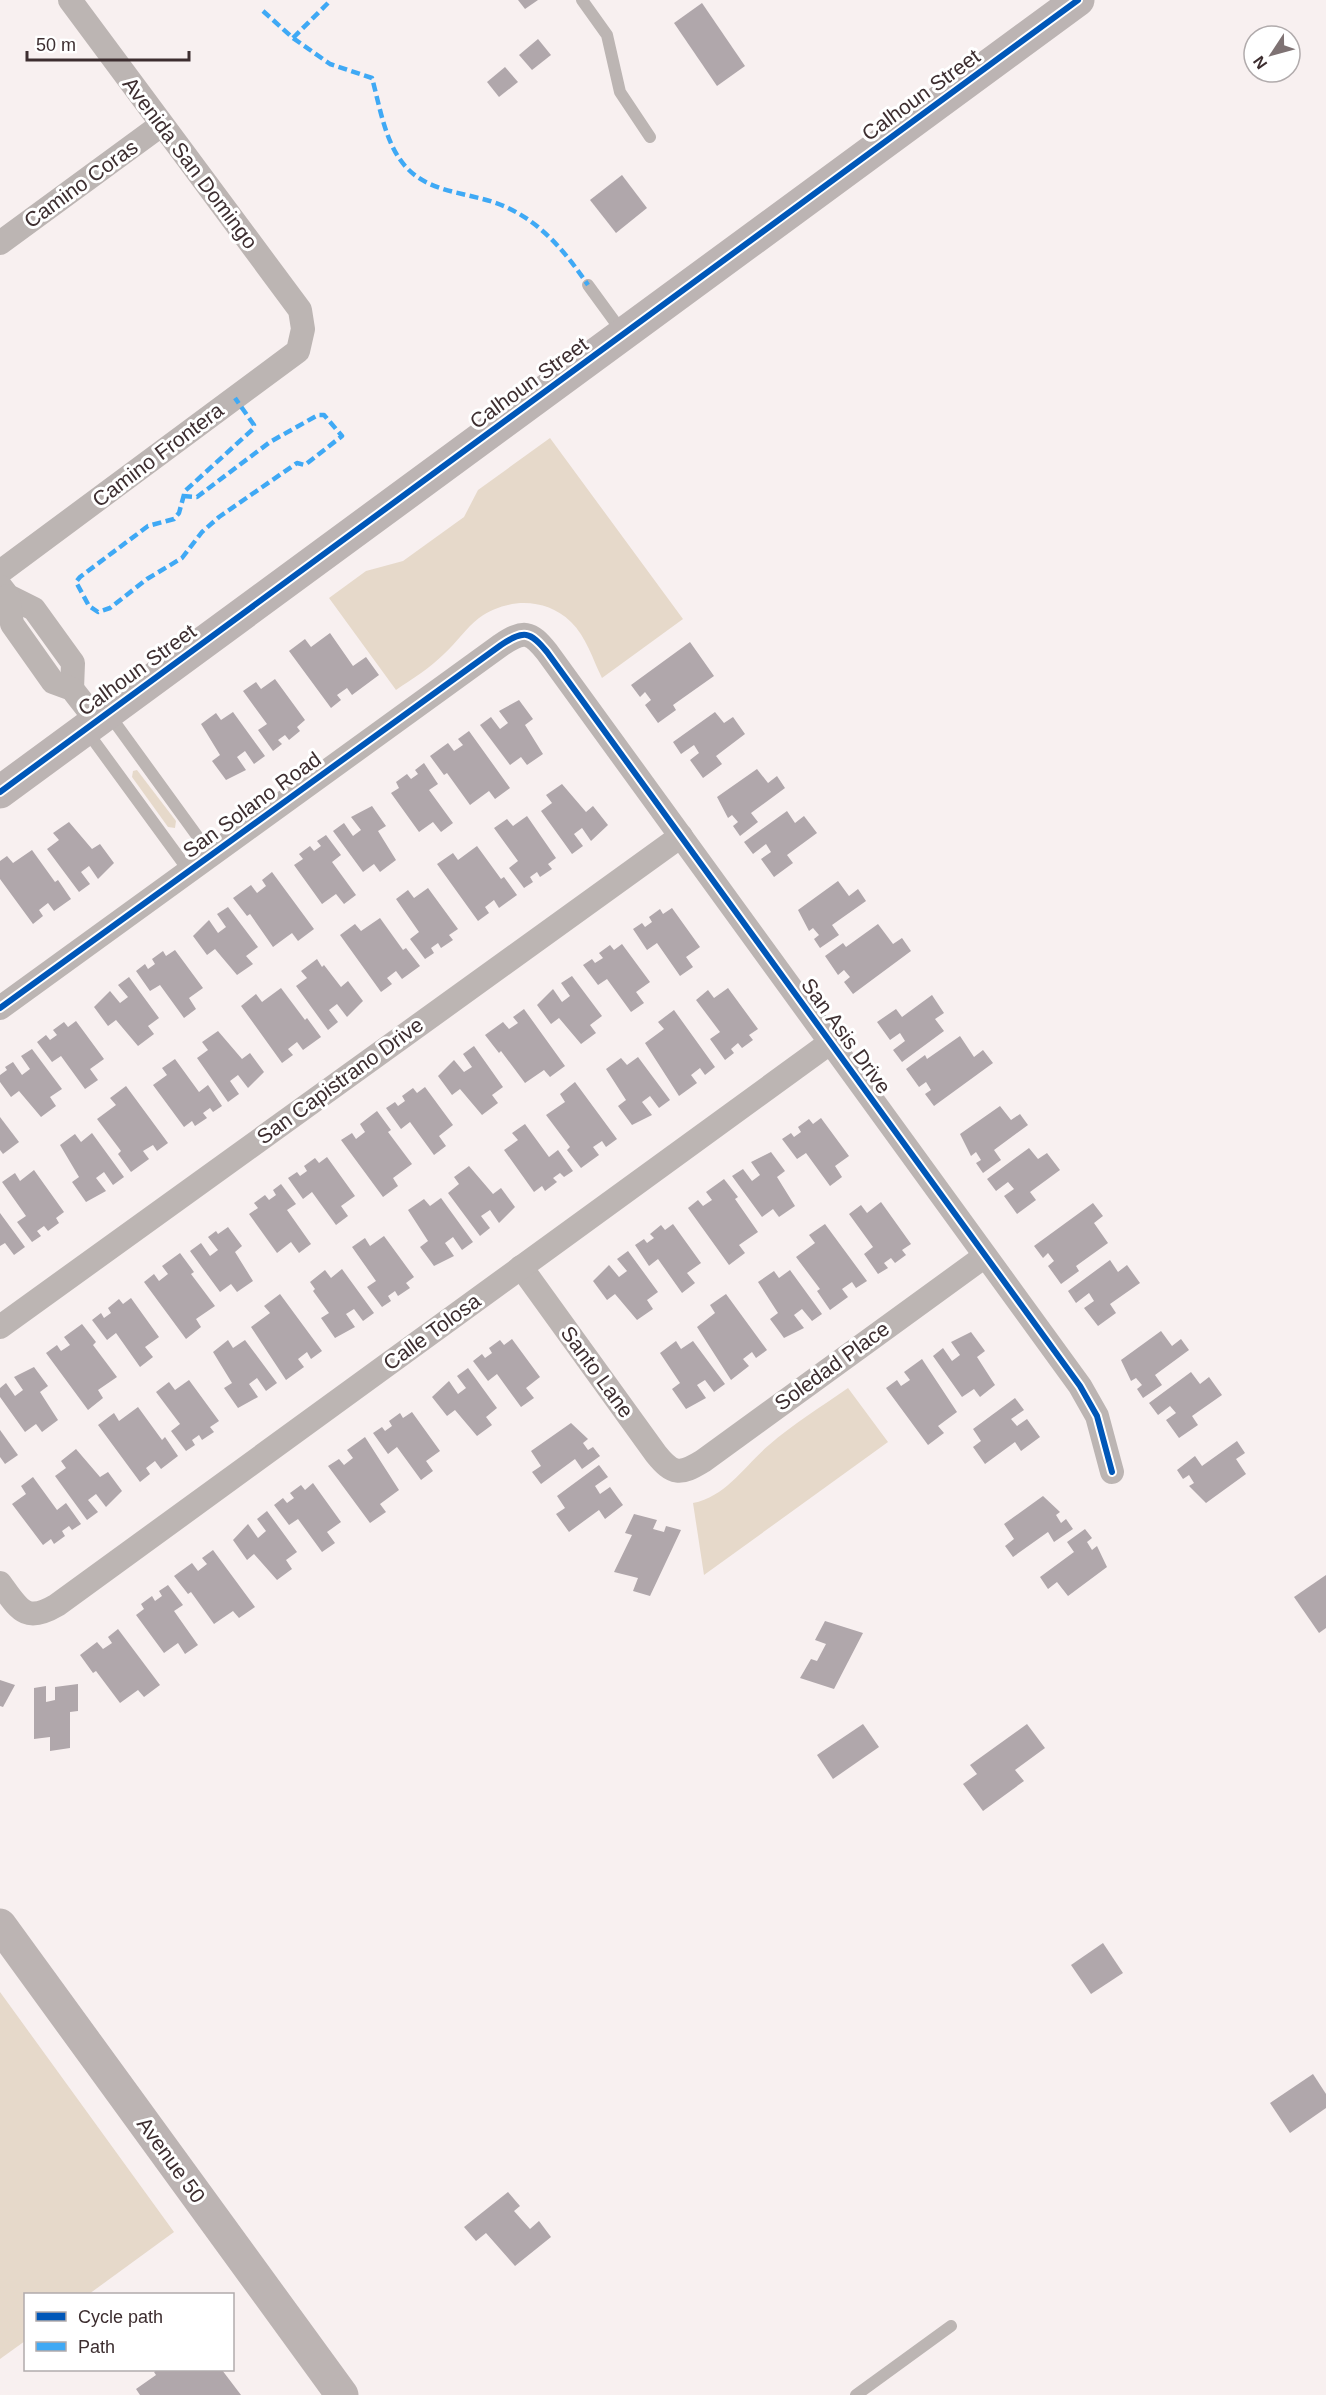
<svg xmlns="http://www.w3.org/2000/svg" width="1326" height="2395" viewBox="0 0 1326 2395" font-family="Helvetica,sans-serif">
  <style>
    .green { fill: #e6d9ca }
    .building { fill: #b0a7ab }
    .lines { fill: none; stroke-linecap: round; stroke-linejoin: round }
    .lane { stroke: #bcb5b3; stroke-width: 12 }
    .street { stroke: #bcb5b3; stroke-width: 24 }
    .secondary { stroke: #bcb4b3; stroke-width: 33 }
    .quiet { stroke: #3fa9f5; stroke-width: 4.5; stroke-dasharray: 9 4.5; stroke-linecap: butt }
    .cycleway-casing { stroke: #fff; stroke-width: 10 }
    .cycleway { stroke: #0057b8; stroke-width: 6 }
    .labels { text-anchor: middle; stroke-width: 6; stroke-linejoin: round; paint-order: stroke }
    .street-label { font-size: 21px; fill: #3d2e30; stroke: #fff }
  </style>
  <rect width="100%" height="100%" fill="#f8f0f0"/>
  <!-- green -->
  <g class="green">
    <path d="M550,438l133,181 -81,59c-9,-18 -16,-42 -31,-56 -26,-25 -64,-24 -92,-4 -13,10 -23,25 -35,36 -14,14 -32,25 -48,36l-67,-92 37,-27 37,-10 61,-44 14,-27z"/>
    <polygon points="137,770 176,821 175,828 168,827 132,777 133,771"/>
    <path d="M848,1388l40,54 -184,133 -11,-72c34,-7 51,-37 76,-58 24,-21 52,-38 79,-57z"/>
    <polygon points="0,1992 174,2232 89,2294 26,2294 25,2341 0,2359"/>
  </g>
  <!-- building -->
  <g class="building">
    <polygon points="518,0 538,0 525,9"/>
    <polygon points="702,3 745,66 717,86 674,23"/>
    <polygon points="538,39 551,55 532,70 519,55"/>
    <polygon points="505,67 518,82 499,97 487,82"/>
    <polygon points="622,175 647,208 616,233 590,200"/>
    <polygon points="330,633 353,666 366,657 379,675 352,695 347,688 337,695 341,700 331,708 289,651 305,639 311,647"/>
    <polygon points="690,642 714,676 673,705 676,710 658,723 645,705 651,700 645,692 640,697 631,685"/>
    <polygon points="275,679 305,720 297,727 300,731 289,740 285,735 278,740 282,744 273,751 258,730 267,724 243,691 256,682 261,689"/>
    <polygon points="519,700 533,719 525,725 543,754 527,765 521,757 510,765 480,725 491,717 500,729 508,723 499,711"/>
    <polygon points="233,712 265,756 254,764 245,751 237,757 246,770 226,780 212,761 220,755 201,724 216,713 221,720"/>
    <polygon points="715,712 724,723 733,717 745,734 716,756 722,764 703,778 690,760 699,753 694,745 681,754 673,742"/>
    <polygon points="469,731 510,788 495,799 489,791 470,805 447,773 444,775 430,756 448,743 454,751 463,745 458,739"/>
    <polygon points="424,763 438,784 429,790 453,823 441,832 433,822 419,832 391,793 399,788 396,782 407,774 411,779 418,774 415,770"/>
    <polygon points="757,769 768,783 777,776 785,788 751,813 758,822 740,836 733,826 738,822 732,815 728,818 717,797"/>
    <polygon points="562,784 586,812 593,806 608,825 591,841 582,828 574,834 583,846 572,854 541,811 552,803 546,795"/>
    <polygon points="372,806 386,826 378,831 396,860 380,872 374,864 363,872 333,831 344,823 353,836 361,830 351,817"/>
    <polygon points="787,811 795,823 804,816 817,833 787,855 793,863 774,877 761,859 771,852 766,844 753,854 744,842"/>
    <polygon points="527,816 556,858 548,864 552,869 540,877 537,872 530,877 533,882 524,888 509,868 518,861 494,828 507,819 513,826"/>
    <polygon points="69,822 92,849 100,844 114,863 98,879 89,866 81,872 90,884 79,892 47,849 59,840 53,833"/>
    <polygon points="326,835 341,855 332,862 356,895 344,904 336,894 322,904 294,865 303,859 299,854 310,846 314,851 321,846 317,841"/>
    <polygon points="477,846 501,879 504,877 517,895 499,908 494,900 485,907 489,913 478,921 437,864 453,853 458,860"/>
    <polygon points="32,850 55,882 58,880 71,899 54,911 48,903 39,910 43,916 33,924 0,879 0,861 7,856 13,863"/>
    <polygon points="272,872 314,929 298,941 292,933 273,947 250,914 247,916 233,898 251,885 257,893 266,886 262,880"/>
    <polygon points="838,881 849,896 858,889 866,901 832,925 839,935 820,948 814,939 819,935 813,928 809,931 798,910"/>
    <polygon points="428,888 458,929 449,935 453,940 441,948 438,943 431,948 434,953 425,959 410,939 419,932 396,899 408,890 414,898"/>
    <polygon points="228,907 258,947 246,956 253,964 237,975 215,949 207,955 193,936 209,920 218,933 226,927 217,914"/>
    <polygon points="672,908 700,947 686,957 693,967 680,976 657,943 647,950 633,929 642,923 645,927 652,922 649,917 660,909 663,914"/>
    <polygon points="380,918 403,950 406,948 420,966 402,979 396,971 387,978 392,984 381,992 340,935 355,924 361,931"/>
    <polygon points="878,924 893,944 902,938 911,951 853,994 844,982 850,977 844,970 838,975 825,956 843,943 846,947"/>
    <polygon points="622,944 650,982 636,992 644,1003 631,1012 607,979 598,985 583,965 592,959 595,963 603,958 599,953 610,945 614,950"/>
    <polygon points="175,950 203,988 189,998 196,1009 184,1018 160,985 150,991 136,971 145,964 148,969 155,964 152,959 163,951 166,956"/>
    <polygon points="317,959 322,967 324,965 341,987 348,981 363,1001 347,1017 337,1004 329,1010 338,1022 328,1030 296,986 307,978 301,971"/>
    <polygon points="572,976 602,1016 590,1025 596,1033 581,1044 559,1018 551,1024 537,1005 553,989 562,1002 570,996 561,983"/>
    <polygon points="129,977 159,1018 148,1026 154,1034 138,1046 116,1020 108,1026 94,1007 110,991 120,1003 128,997 118,985"/>
    <polygon points="281,988 305,1020 307,1018 321,1037 303,1050 297,1042 288,1049 293,1055 282,1063 241,1006 256,994 262,1002"/>
    <polygon points="728,988 758,1029 749,1035 753,1040 742,1048 738,1043 731,1049 734,1053 725,1060 710,1039 720,1032 696,1000 708,990 714,998"/>
    <polygon points="932,995 944,1013 935,1019 944,1031 902,1062 893,1050 905,1041 900,1033 890,1040 877,1022 896,1009 902,1017"/>
    <polygon points="524,1009 565,1066 550,1077 544,1070 525,1083 501,1051 499,1053 485,1035 503,1022 509,1029 518,1023 513,1017"/>
    <polygon points="674,1010 715,1067 705,1075 700,1068 691,1075 697,1083 679,1096 645,1043 664,1029 658,1022"/>
    <polygon points="76,1021 104,1059 90,1069 98,1080 85,1089 61,1056 52,1062 37,1042 46,1035 50,1040 57,1035 53,1030 64,1022 68,1027"/>
    <polygon points="218,1031 242,1059 250,1053 264,1072 248,1088 238,1075 230,1081 239,1094 228,1102 197,1058 208,1050 202,1042"/>
    <polygon points="960,1036 974,1057 983,1050 993,1063 934,1106 925,1094 931,1090 926,1082 919,1087 906,1069 925,1055 927,1059"/>
    <polygon points="474,1046 503,1087 492,1095 498,1103 482,1115 460,1089 452,1095 438,1076 454,1060 464,1072 472,1067 463,1054"/>
    <polygon points="32,1049 62,1089 50,1097 56,1106 41,1117 19,1091 11,1097 0,1082 0,1075 7,1070 5,1067 13,1062 22,1075 30,1069 21,1056"/>
    <polygon points="638,1057 670,1100 659,1108 650,1096 642,1102 652,1115 632,1125 618,1106 626,1100 606,1069 621,1058 627,1065"/>
    <polygon points="175,1059 199,1092 208,1085 222,1106 213,1112 210,1108 203,1113 207,1118 195,1126 192,1121 184,1127 153,1085 167,1075 162,1068"/>
    <polygon points="575,1082 617,1139 606,1147 602,1141 593,1147 599,1155 581,1168 567,1150 570,1147 546,1115 565,1102 560,1094"/>
    <polygon points="126,1086 168,1143 157,1151 153,1145 143,1151 149,1159 131,1172 118,1154 121,1151 97,1119 116,1105 110,1098"/>
    <polygon points="425,1087 453,1125 439,1136 446,1146 434,1155 410,1122 401,1129 386,1108 395,1102 398,1106 405,1101 402,1096 413,1088 417,1093"/>
    <polygon points="1000,1106 1011,1120 1020,1114 1028,1125 994,1150 1001,1160 983,1173 976,1163 981,1160 976,1152 971,1156 960,1134"/>
    <polygon points="377,1111 391,1130 388,1132 412,1164 393,1178 398,1186 383,1197 341,1140 352,1133 356,1139 365,1132 360,1124"/>
    <polygon points="0,1117 19,1142 3,1154 0,1150"/>
    <polygon points="821,1118 849,1156 835,1166 842,1177 830,1186 806,1153 797,1159 782,1139 791,1133 794,1137 801,1132 798,1127 809,1119 813,1124"/>
    <polygon points="525,1124 549,1157 558,1150 573,1171 564,1177 560,1173 553,1178 557,1182 545,1191 542,1186 534,1192 504,1150 518,1140 512,1133"/>
    <polygon points="92,1133 124,1177 113,1185 104,1172 96,1178 106,1191 86,1202 72,1182 79,1177 60,1145 75,1134 81,1142"/>
    <polygon points="1029,1148 1038,1159 1047,1153 1060,1170 1030,1192 1036,1200 1017,1214 1004,1196 1014,1189 1008,1182 996,1191 987,1179"/>
    <polygon points="771,1152 785,1171 777,1177 795,1206 779,1217 773,1209 762,1217 732,1176 743,1169 752,1181 760,1175 751,1162"/>
    <polygon points="327,1157 355,1196 341,1206 348,1216 336,1225 312,1192 303,1199 288,1178 297,1172 300,1176 307,1171 304,1166 315,1158 319,1163"/>
    <polygon points="469,1166 493,1194 501,1188 515,1207 499,1223 490,1210 481,1216 490,1228 480,1236 448,1193 459,1184 454,1177"/>
    <polygon points="34,1170 64,1212 56,1218 59,1223 48,1231 44,1226 37,1231 41,1236 32,1242 17,1222 26,1216 2,1182 15,1173 20,1181"/>
    <polygon points="724,1179 738,1197 735,1199 758,1232 739,1245 745,1253 729,1265 688,1208 698,1200 703,1206 712,1200 706,1192"/>
    <polygon points="281,1184 296,1204 287,1210 311,1244 299,1253 291,1242 277,1253 249,1214 258,1208 254,1203 265,1195 269,1200 276,1195 273,1190"/>
    <polygon points="441,1198 473,1242 462,1250 453,1237 445,1243 454,1256 434,1266 420,1247 428,1241 408,1210 424,1199 430,1206"/>
    <polygon points="881,1202 911,1244 902,1250 906,1255 895,1263 891,1258 884,1263 888,1268 878,1274 864,1254 873,1247 849,1214 861,1205 867,1213"/>
    <polygon points="1093,1203 1103,1216 1094,1223 1108,1243 1076,1266 1079,1271 1061,1284 1048,1266 1054,1261 1048,1253 1043,1258 1034,1246"/>
    <polygon points="0,1213 25,1247 14,1255 5,1243 0,1246"/>
    <polygon points="673,1224 701,1263 687,1273 695,1283 682,1293 658,1259 649,1266 635,1245 644,1239 647,1243 654,1238 650,1234 661,1225 665,1230"/>
    <polygon points="825,1224 867,1281 856,1288 852,1282 842,1289 848,1297 830,1310 817,1291 820,1289 796,1257 815,1243 809,1235"/>
    <polygon points="228,1227 242,1246 235,1252 253,1281 237,1292 231,1284 220,1292 190,1251 201,1243 210,1256 218,1250 208,1237 216,1231 218,1234"/>
    <polygon points="384,1236 414,1277 406,1283 410,1288 398,1296 395,1291 388,1296 391,1301 382,1307 367,1287 376,1281 352,1247 365,1238 370,1246"/>
    <polygon points="628,1251 658,1292 647,1300 653,1309 637,1320 615,1294 607,1300 593,1281 609,1265 619,1277 627,1271 617,1259"/>
    <polygon points="180,1253 194,1272 191,1274 215,1306 196,1319 201,1327 186,1339 144,1282 154,1274 159,1281 168,1274 162,1266"/>
    <polygon points="1110,1260 1118,1272 1127,1265 1140,1283 1110,1304 1116,1313 1098,1326 1084,1308 1094,1301 1089,1293 1076,1303 1068,1291"/>
    <polygon points="342,1269 374,1313 363,1321 354,1309 346,1314 355,1327 335,1338 321,1318 329,1313 313,1291 315,1289 310,1282 325,1270 331,1278"/>
    <polygon points="790,1270 822,1314 812,1321 802,1309 794,1315 804,1328 784,1338 770,1319 778,1313 758,1282 774,1271 779,1278"/>
    <polygon points="280,1294 322,1351 311,1359 307,1352 298,1359 304,1367 286,1380 251,1327 270,1313 264,1306"/>
    <polygon points="726,1294 767,1350 756,1358 752,1352 743,1359 749,1366 731,1380 697,1327 715,1313 710,1305"/>
    <polygon points="131,1298 159,1337 145,1347 153,1357 140,1367 116,1333 107,1340 92,1320 101,1313 104,1318 111,1313 108,1308 119,1299 123,1304"/>
    <polygon points="82,1324 96,1342 93,1345 117,1377 98,1390 103,1398 88,1410 46,1353 57,1345 61,1351 70,1345 64,1337"/>
    <polygon points="1161,1331 1172,1346 1181,1339 1189,1350 1155,1375 1162,1385 1143,1398 1137,1389 1142,1385 1136,1378 1131,1381 1121,1360"/>
    <polygon points="971,1332 985,1351 977,1357 995,1385 980,1397 974,1389 962,1397 933,1356 943,1348 952,1361 960,1355 951,1342"/>
    <polygon points="512,1339 540,1377 526,1388 534,1398 521,1407 497,1374 488,1381 473,1361 482,1354 485,1358 492,1353 489,1348 500,1340 504,1345"/>
    <polygon points="228,1340 233,1348 245,1340 277,1383 266,1391 257,1378 249,1384 258,1397 238,1408 224,1388 232,1383 213,1352"/>
    <polygon points="676,1341 681,1349 693,1341 725,1384 714,1392 705,1380 697,1385 706,1398 686,1409 672,1389 680,1383 660,1353"/>
    <polygon points="922,1359 957,1412 938,1426 944,1433 928,1445 886,1388 897,1380 901,1386 910,1380 904,1372"/>
    <polygon points="34,1367 48,1386 40,1392 58,1420 42,1432 36,1424 25,1432 0,1397 0,1388 6,1383 15,1396 23,1390 14,1377"/>
    <polygon points="468,1368 497,1408 486,1417 492,1425 477,1436 455,1410 447,1416 432,1397 449,1381 458,1394 466,1388 457,1376"/>
    <polygon points="1191,1372 1200,1384 1209,1377 1222,1395 1192,1416 1198,1425 1179,1438 1166,1420 1176,1413 1170,1406 1158,1415 1149,1403"/>
    <polygon points="189,1380 219,1421 210,1427 214,1432 202,1440 199,1435 192,1440 195,1445 186,1451 171,1431 180,1424 156,1392 169,1382 175,1390"/>
    <polygon points="1015,1398 1024,1410 1011,1419 1017,1426 1027,1419 1040,1437 1021,1451 1015,1442 985,1464 973,1447 981,1441 973,1429"/>
    <polygon points="138,1407 162,1440 165,1437 178,1456 161,1469 155,1461 146,1468 150,1474 140,1482 98,1425 114,1413 119,1421"/>
    <polygon points="412,1412 440,1451 426,1461 433,1471 421,1480 397,1447 388,1454 373,1433 382,1427 385,1431 392,1426 389,1421 400,1413 403,1418"/>
    <polygon points="571,1423 588,1439 583,1443 588,1450 593,1447 600,1456 582,1469 575,1459 541,1484 532,1472 541,1466 531,1451"/>
    <polygon points="0,1430 18,1455 5,1464 0,1457"/>
    <polygon points="365,1437 399,1490 380,1504 386,1512 370,1523 328,1466 339,1459 344,1465 353,1458 347,1450"/>
    <polygon points="1237,1441 1245,1453 1236,1459 1246,1474 1206,1503 1189,1486 1194,1483 1189,1475 1183,1479 1177,1470 1195,1456 1202,1466"/>
    <polygon points="76,1449 100,1477 108,1472 122,1491 106,1507 96,1494 88,1500 98,1512 87,1520 55,1476 66,1468 61,1461"/>
    <polygon points="599,1465 608,1477 595,1486 600,1494 610,1487 623,1505 605,1519 599,1510 569,1532 556,1514 565,1508 557,1496"/>
    <polygon points="33,1477 57,1510 66,1503 81,1524 72,1530 69,1526 62,1531 65,1536 54,1544 51,1539 43,1545 12,1504 26,1494 21,1486"/>
    <polygon points="313,1483 341,1522 327,1532 335,1543 322,1552 298,1519 289,1525 274,1505 283,1498 287,1503 294,1498 290,1493 301,1485 305,1490"/>
    <polygon points="1043,1496 1060,1512 1056,1515 1061,1523 1066,1519 1073,1529 1054,1542 1048,1532 1013,1557 1005,1546 1014,1539 1004,1524"/>
    <polygon points="267,1511 297,1552 286,1560 292,1569 277,1580 254,1554 247,1560 233,1540 248,1524 258,1538 266,1531 257,1519"/>
    <polygon points="634,1514 657,1520 653,1529 664,1532 666,1526 681,1530 650,1596 633,1591 638,1578 614,1572 632,1535 625,1533"/>
    <polygon points="1085,1529 1092,1538 1087,1542 1092,1550 1097,1546 1107,1567 1068,1596 1057,1582 1048,1589 1040,1577 1074,1552 1067,1542"/>
    <polygon points="213,1550 255,1607 239,1618 233,1611 214,1624 191,1592 188,1594 174,1576 192,1563 198,1571 207,1564 202,1558"/>
    <polygon points="1326,1575 1326,1628 1319,1633 1294,1597"/>
    <polygon points="168,1585 183,1605 174,1611 198,1645 185,1654 178,1643 164,1653 136,1615 144,1609 141,1604 152,1596 155,1601 162,1596 159,1591"/>
    <polygon points="825,1621 863,1633 834,1689 800,1678 811,1659 817,1661 826,1644 815,1640"/>
    <polygon points="118,1629 160,1685 144,1697 138,1690 120,1703 96,1671 93,1673 80,1655 97,1642 103,1649 112,1643 108,1637"/>
    <polygon points="0,1680 15,1685 3,1707 0,1706"/>
    <polygon points="78,1684 78,1711 70,1712 70,1748 50,1751 50,1737 34,1739 34,1688 46,1686 46,1702 55,1700 55,1687"/>
    <polygon points="863,1724 879,1747 833,1779 817,1755"/>
    <polygon points="1027,1724 1045,1748 1015,1770 1024,1781 983,1811 963,1784 977,1774 970,1765"/>
    <polygon points="1103,1943 1123,1973 1091,1994 1071,1965"/>
    <polygon points="1313,2074 1326,2094 1326,2108 1290,2133 1270,2103"/>
    <polygon points="508,2192 520,2206 514,2211 530,2229 539,2221 551,2237 515,2266 486,2233 476,2241 464,2227"/>
    <polygon points="157,2370 222,2370 241,2395 140,2395 136,2389 156,2375 154,2372"/>
  </g>
  <g class="lines">
    <!-- lane -->
    <g class="lane">
      <polyline points="582,0 607,35 620,92 650,137"/>
      <polyline points="588,285 623,333"/>
      <polyline points="108,713 211,855"/>
      <polyline points="86,730 189,871"/>
      <polyline points="856,2395 951,2326"/>
    </g>
    <!-- street -->
    <g class="street">
      <polyline points="0,243 161,125"/>
      <polyline points="0,572 298,351 303,329 300,310 70,0"/>
      <polyline points="1,587 8,596 34,609 73,663 72,689"/>
      <polyline points="8,596 12,624 53,682 72,689 97,721"/>
      <path d="M0,1008l501,-363c23,-15 29,-14 46,7l533,734 17,30 15,56"/>
      <path d="M521,1267l135,187c17,21 24,21 47,7l282,-205"/>
      <polyline points="0,1327 681,836"/>
      <path d="M0,1583c19,26 25,41 57,22l774,-563"/>
    </g>
    <!-- secondary -->
    <g class="secondary">
      <polyline points="0,792 1078,0"/>
      <polyline points="0,1925 342,2395"/>
    </g>
    <!-- quiet -->
    <g class="quiet">
      <path d="M263,11l30,27 37,26 42,14c8,29 13,66 34,89 25,28 68,25 100,40 37,17 60,46 82,78"/>
      <polyline points="293,38 331,0"/>
      <polyline points="183,496 197,497 270,442 318,415 324,415 342,436 305,465 297,463 219,517 202,532 182,558 147,579 110,608 98,612 89,606 76,582 80,577 148,526 174,519 179,513 185,491 253,429 254,425 235,398"/>
    </g>
    <defs>
      <g id="cycleway">
        <polyline points="0,792 1078,0"/>
        <path d="M0,1008l501,-363c23,-15 29,-14 46,7l533,734 17,30 15,56"/>
      </g>
    </defs>
    <!-- cycleway casing -->
    <use href="#cycleway" class="cycleway-casing"/>
    <!-- cycleway -->
    <use href="#cycleway" class="cycleway"/>
  </g>
  <g class="labels">
    <!-- street labels -->
    <g class="street-label">
      <text transform="translate(921 95) rotate(-36)" y="7">Calhoun Street</text>
      <text transform="translate(190 163) rotate(53)" y="7">Avenida San Domingo</text>
      <text transform="translate(81 184) rotate(-36)" y="7">Camino Coras</text>
      <text transform="translate(529 383) rotate(-36)" y="7">Calhoun Street</text>
      <text transform="translate(158 455) rotate(-37)" y="7">Camino Frontera</text>
      <text transform="translate(137 670) rotate(-36)" y="7">Calhoun Street</text>
      <text transform="translate(252 805) rotate(-36)" y="7">San Solano Road</text>
      <text transform="translate(846 1036) rotate(54)" y="7">San Asis Drive</text>
      <text transform="translate(340 1081) rotate(-36)" y="7">San Capistrano Drive</text>
      <text transform="translate(432 1332) rotate(-36)" y="7">Calle Tolosa</text>
      <text transform="translate(832 1366) rotate(-36)" y="7">Soledad Place</text>
      <text transform="translate(597 1372) rotate(54)" y="7">Santo Lane</text>
      <text transform="translate(171 2160) rotate(54)" y="7">Avenue 50</text>
    </g>
  </g>
  <!-- legend -->
  <rect x="24" y="2293" width="210" height="78" fill="#ffffff" stroke="#b1abac" stroke-width="1.5"/>
  <rect x="36" y="2312" width="30" height="9" fill="#0057b8" stroke="#b1abac" stroke-width="1.5"/>
  <text x="78" y="2323" font-size="18" fill="#3d2e30">Cycle path</text>
  <rect x="36" y="2342" width="30" height="9" fill="#3fa9f5" stroke="#b1abac" stroke-width="1.5"/>
  <text x="78" y="2353" font-size="18" fill="#3d2e30">Path</text>
  <!-- north arrow -->
  <g transform="translate(1272 54) rotate(234)"><circle r="28" fill="#ffffff" stroke="#b1abac" stroke-width="1.5"/>
  <path d="M0-4.5L10 22L0 15L-10 22Z" fill="#7e7273"/>
  <text y="-9" font-size="16" font-weight="bold" text-anchor="middle" fill="#3d2e30">N</text>
  </g>
  <!-- scale -->
  <path d="M27 51v9h162v-9" fill="none" stroke="#3d2e30" stroke-width="3"/>
  <text x="36" y="51" font-size="18" fill="#3d2e30" stroke="#ffffff" stroke-width="4.5" paint-order="stroke">50 m</text>
</svg>
